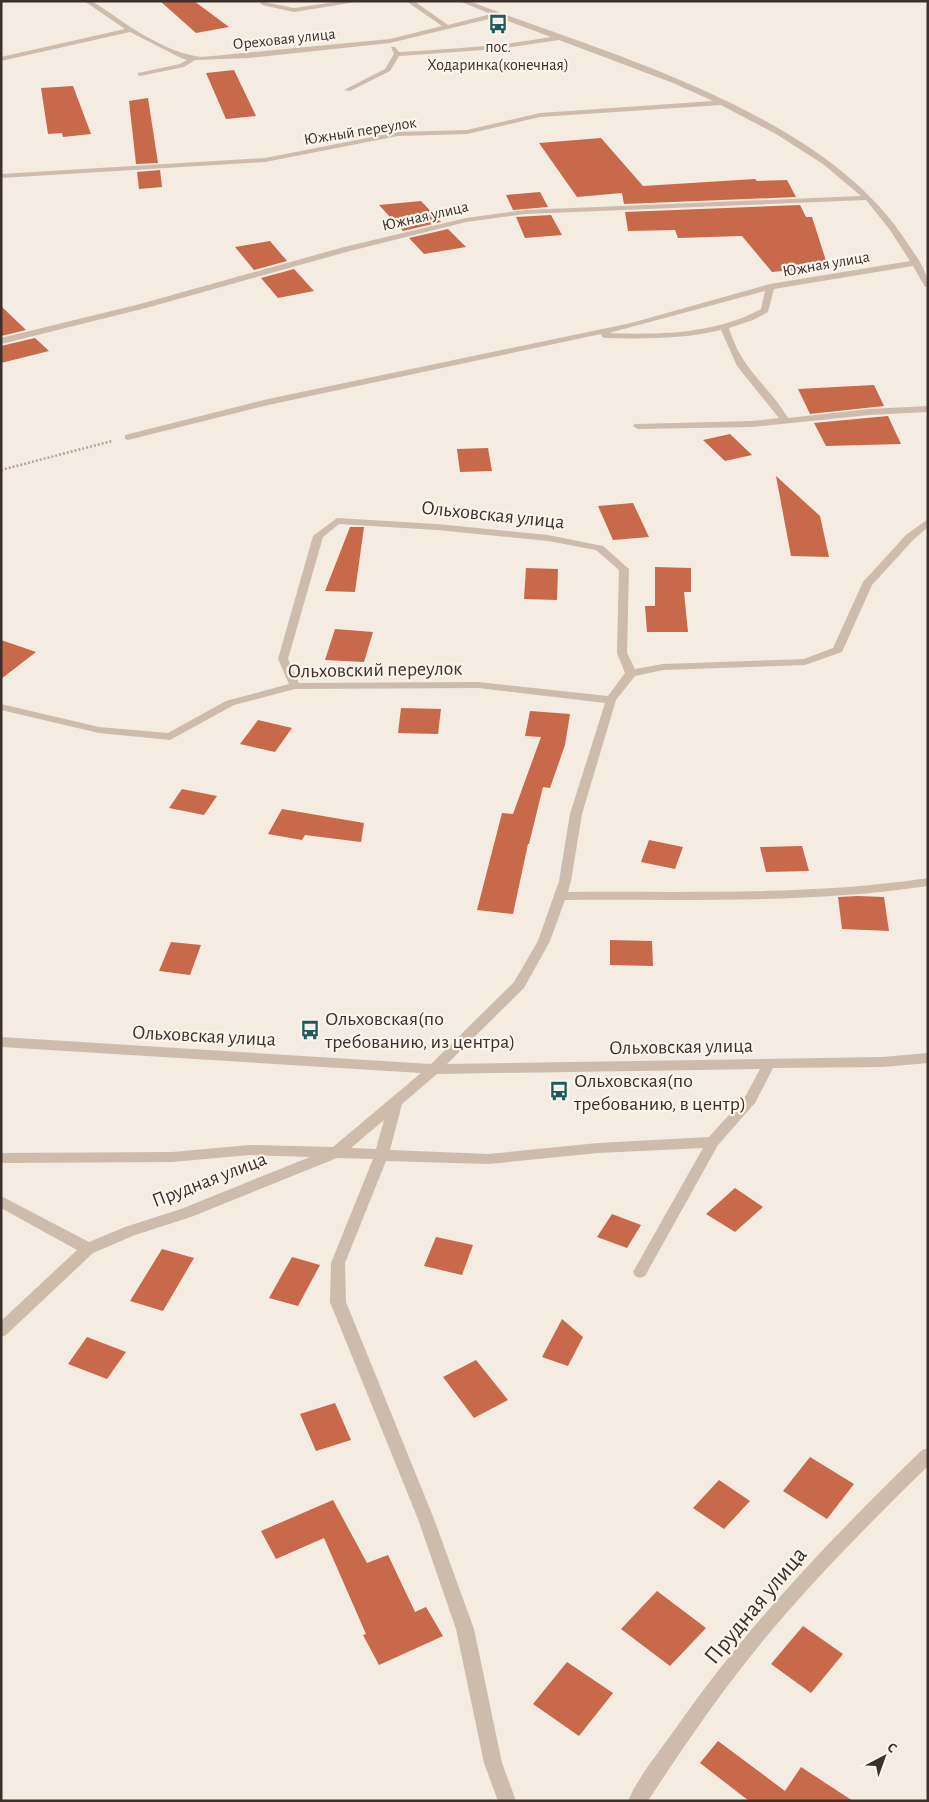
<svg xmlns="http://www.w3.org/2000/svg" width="929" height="1802" viewBox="0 0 929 1802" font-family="'Alegreya Sans',sans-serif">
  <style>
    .building { fill: #c8694b }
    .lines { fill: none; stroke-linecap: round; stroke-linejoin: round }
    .path { stroke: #b9a596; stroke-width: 2.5; stroke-dasharray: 2 2; stroke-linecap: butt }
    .minor { fill: #cdbbac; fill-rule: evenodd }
    .labels { text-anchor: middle; stroke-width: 4.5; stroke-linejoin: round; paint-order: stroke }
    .far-street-label { font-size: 16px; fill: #3b302b; stroke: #fbf5ee }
    .far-poi-label { font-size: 16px; fill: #3b302b; stroke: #fbf5ee }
    .street-label { font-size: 20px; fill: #3b302b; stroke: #fbf5ee }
    .poi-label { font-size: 20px; fill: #3b302b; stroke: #fbf5ee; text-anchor: start }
    .near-street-label { font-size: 24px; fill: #3b302b; stroke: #fbf5ee }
  </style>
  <rect width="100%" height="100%" fill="#f4ebe1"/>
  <!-- building -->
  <g class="building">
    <polygon points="160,1 194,1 229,27 196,33"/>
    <polygon points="234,70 256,116 226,119 206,73"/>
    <polygon points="73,86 91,134 63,137 62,133 48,134 41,88"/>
    <polygon points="148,98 158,163 136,164 129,101"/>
    <polygon points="601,138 643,186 755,179 757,181 787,180 796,197 624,204 622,193 577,197 539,143"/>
    <polygon points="160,170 162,187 139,189 137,172"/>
    <polygon points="540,192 548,207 513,210 506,195"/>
    <polygon points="421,201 441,222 403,231 379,205"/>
    <polygon points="800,205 806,217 812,217 828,267 772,272 742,236 678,238 675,230 628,231 625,212"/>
    <polygon points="551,215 562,235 525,238 516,217"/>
    <polygon points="448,229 466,247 424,254 409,238"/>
    <polygon points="270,241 287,261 254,270 235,247"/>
    <polygon points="294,269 314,291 278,298 261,278"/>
    <polygon points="1,306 26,330 1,336"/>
    <polygon points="35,338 49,351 1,363 1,346"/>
    <polygon points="874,385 884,406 810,414 798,389"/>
    <polygon points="888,416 901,444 826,446 814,423"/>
    <polygon points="730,434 752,455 725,461 703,440"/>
    <polygon points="488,448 492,471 460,472 457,449"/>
    <polygon points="776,476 820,516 829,557 791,556"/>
    <polygon points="633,503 649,537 613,540 598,506"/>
    <polygon points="350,527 364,527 355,592 325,591"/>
    <polygon points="655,567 691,568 691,592 684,592 688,632 647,632 645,606 655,606"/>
    <polygon points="526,568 558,569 557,600 524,599"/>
    <polygon points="335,629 373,632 364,662 325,660"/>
    <polygon points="1,640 36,652 1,679"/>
    <polygon points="401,708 441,709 438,734 398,733"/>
    <polygon points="530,711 570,714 565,745 550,788 543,787 529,844 528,844 513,914 477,910 502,813 513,814 541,737 525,736"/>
    <polygon points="258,720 292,728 275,752 240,744"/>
    <polygon points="182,789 217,796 204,815 169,808"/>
    <polygon points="282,809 364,823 361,842 305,835 302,840 268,834"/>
    <polygon points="649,840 683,847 675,869 641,862"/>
    <polygon points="802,846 809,871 766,872 760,847"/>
    <polygon points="858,896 884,897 889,931 842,929 838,897"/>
    <polygon points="610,940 652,941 653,966 610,965"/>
    <polygon points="171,942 201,945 190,975 159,971"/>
    <polygon points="735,1188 763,1207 735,1232 706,1214"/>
    <polygon points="612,1214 641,1225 627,1248 597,1237"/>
    <polygon points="436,1237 473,1245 462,1275 424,1266"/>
    <polygon points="162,1249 194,1258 163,1311 130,1301"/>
    <polygon points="292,1257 320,1265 298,1306 269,1298"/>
    <polygon points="562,1319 583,1337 568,1366 542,1357"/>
    <polygon points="87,1337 126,1352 107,1379 68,1364"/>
    <polygon points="476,1360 508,1400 474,1418 443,1377"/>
    <polygon points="335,1403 351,1440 316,1451 300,1414"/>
    <polygon points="810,1457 854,1484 827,1519 783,1491"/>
    <polygon points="719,1480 750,1501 724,1529 693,1508"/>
    <polygon points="333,1500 367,1563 388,1555 415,1612 426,1607 443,1636 379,1665 363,1635 366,1634 324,1538 276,1559 261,1531"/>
    <polygon points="657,1591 706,1628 670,1666 621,1629"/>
    <polygon points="803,1626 843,1654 811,1693 771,1664"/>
    <polygon points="567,1662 613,1693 579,1736 533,1704"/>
    <polygon points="718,1741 785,1791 801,1767 853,1801 749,1801 700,1763"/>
  </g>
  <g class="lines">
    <!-- path -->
    <polyline class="path" points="1,470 112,441"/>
    <!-- minor -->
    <g class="minor">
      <path d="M84,1h8c32,21 71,52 110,56l188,-18 52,-13 -36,-25h8l34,24 43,-11 -32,-13h10c138,53 353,110 437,240 9,14 22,29 22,46h-3l-12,-21 -139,23 -6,23 -15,8 -24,8c13,43 38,55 59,90l81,-9 59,-3v6l-59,3 -117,12 -114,2 -5,-3 2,-2 117,-3 27,-3 -42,-52 -16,-36c-38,9 -77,9 -116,8l-3,-1 -1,-3 -333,71 -140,35 -3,-1v-4l143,-36 363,-76 139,-39 140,-23 -20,-31 -24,-30 -341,14 -59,8 -116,29 -204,57 -145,36v-6l139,-34 204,-57 122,-29 59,-8 336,-14 -38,-32 -47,-30 -55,-29 -181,12 -73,17 -69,2 -133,26 -264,16v-4l264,-16 133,-26 69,-2 73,-17 173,-12 -40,-18 -114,-43 -62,9 -98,7 -9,15 -40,20 -6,-1 41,-21 9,-15 -3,-7h4l4,5c51,-3 102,-6 152,-15l-54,-20 -107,26 -141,15 -54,2 -11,7 -44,9 -2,-1v-2l42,-9 7,-4 -6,-2 -51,-26 -129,29v-4l124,-28zM765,291l-4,18c-45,25 -101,26 -152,24z"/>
      <polygon points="259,1 294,8 343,1 362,1 294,12 262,5"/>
      <path d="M337,518l100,6 111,11 55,11 26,23 -2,84 8,16 28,-5 141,-5 29,-11 30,-66 43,-47 22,-16v8l-14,12 -42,46 -30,67 -37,13 -142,5 -28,6 -19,24 -34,114 -11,67 -3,11c119,-1 241,4 360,-14v8c-120,18 -243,13 -363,14l-15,41 -26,47 -77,76 436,-7 45,-4v10l-45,4 -110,1 -18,35 -37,42 -73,131 -5,2 -5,-2 -2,-4 70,-124 -105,5 -109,11 -103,-3 -41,102 1,39 88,217 40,110 28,134 14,38h-18l-14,-38 -28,-134 -38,-110 -88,-217 1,-39 42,-104 -36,-1 -146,59 -56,18 -42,18 -87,82 -5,2v-16l76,-71 -76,-42v-12l88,46 36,-15 56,-18 129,-52 -60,-2 -78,7 -171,1v-10l171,-1 78,-7 83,2 88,-74 -420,-26v-10l430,27 83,-82 24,-41 21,-60 11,-67 35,-111 -127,-15 -183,1 -61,16 -64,35 -71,-7 -98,-23v-6l98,23 69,6 58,-32 63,-17 -11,-25 35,-123zM339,524l98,6 111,11 48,9 23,20 -2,83 8,20 -17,23 -130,-14 -179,1 -11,-24 35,-122zM760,1069l-15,28 -36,40 -111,6 -109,11 -99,-4 12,-46 35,-30zM384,1120l-8,29 -25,-1z"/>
      <path d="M928,1448v18c-56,55 -112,111 -162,171 -43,52 -81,107 -118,164h-20c11,-26 32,-50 48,-73 71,-103 157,-191 246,-278z"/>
    </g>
  </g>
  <!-- icons -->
  <defs>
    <symbol id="bus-bare" viewBox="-9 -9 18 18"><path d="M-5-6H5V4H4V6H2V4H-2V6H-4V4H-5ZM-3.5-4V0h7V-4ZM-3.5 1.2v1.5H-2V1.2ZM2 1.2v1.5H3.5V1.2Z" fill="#1f5a5e" stroke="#fbf5ee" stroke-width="2.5" paint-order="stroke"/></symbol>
  </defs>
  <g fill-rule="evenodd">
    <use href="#bus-bare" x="484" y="10" width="28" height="28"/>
    <use href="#bus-bare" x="296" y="1016" width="28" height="28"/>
    <use href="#bus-bare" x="545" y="1077" width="28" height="28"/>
  </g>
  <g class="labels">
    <!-- far-street labels -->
    <g class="far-street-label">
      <text transform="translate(284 38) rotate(-6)" y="6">Ореховая улица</text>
      <text transform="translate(360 130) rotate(-9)" y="6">Южный переулок</text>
      <text transform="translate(425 215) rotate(-13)" y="6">Южная улица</text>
      <text transform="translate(826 263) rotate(-10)" y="6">Южная улица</text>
    </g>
    <!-- far-poi labels -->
    <g class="far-poi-label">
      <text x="498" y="52">пос.<tspan x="498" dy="18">Ходаринка(конечная)</tspan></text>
    </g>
    <!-- street labels -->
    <g class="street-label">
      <text transform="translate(493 514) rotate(6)" y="7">Ольховская улица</text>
      <text transform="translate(375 669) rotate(-1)" y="7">Ольховский переулок</text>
      <text transform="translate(204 1035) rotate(3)" y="7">Ольховская улица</text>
      <text transform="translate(681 1046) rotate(-1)" y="7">Ольховская улица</text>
      <text transform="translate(209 1179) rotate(-21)" y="7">Прудная улица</text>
    </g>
    <!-- poi labels -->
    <g class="poi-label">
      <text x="325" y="1025">Ольховская(по<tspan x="325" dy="23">требованию, из центра)</tspan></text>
      <text x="574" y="1087">Ольховская(по<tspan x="574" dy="23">требованию, в центр)</tspan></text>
    </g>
    <!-- near-street labels -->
    <g class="near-street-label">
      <text transform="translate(755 1605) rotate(-50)" y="8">Прудная улица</text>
    </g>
  </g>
  <!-- border -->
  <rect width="929" height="1802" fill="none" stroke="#3b302b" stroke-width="5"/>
  <!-- north arrow -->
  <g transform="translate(884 1757) rotate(41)" stroke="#fbf5ee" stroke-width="4" paint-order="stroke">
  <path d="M0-4L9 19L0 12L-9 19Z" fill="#3b302b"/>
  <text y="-8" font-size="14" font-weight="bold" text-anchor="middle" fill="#3b302b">С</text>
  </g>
</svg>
